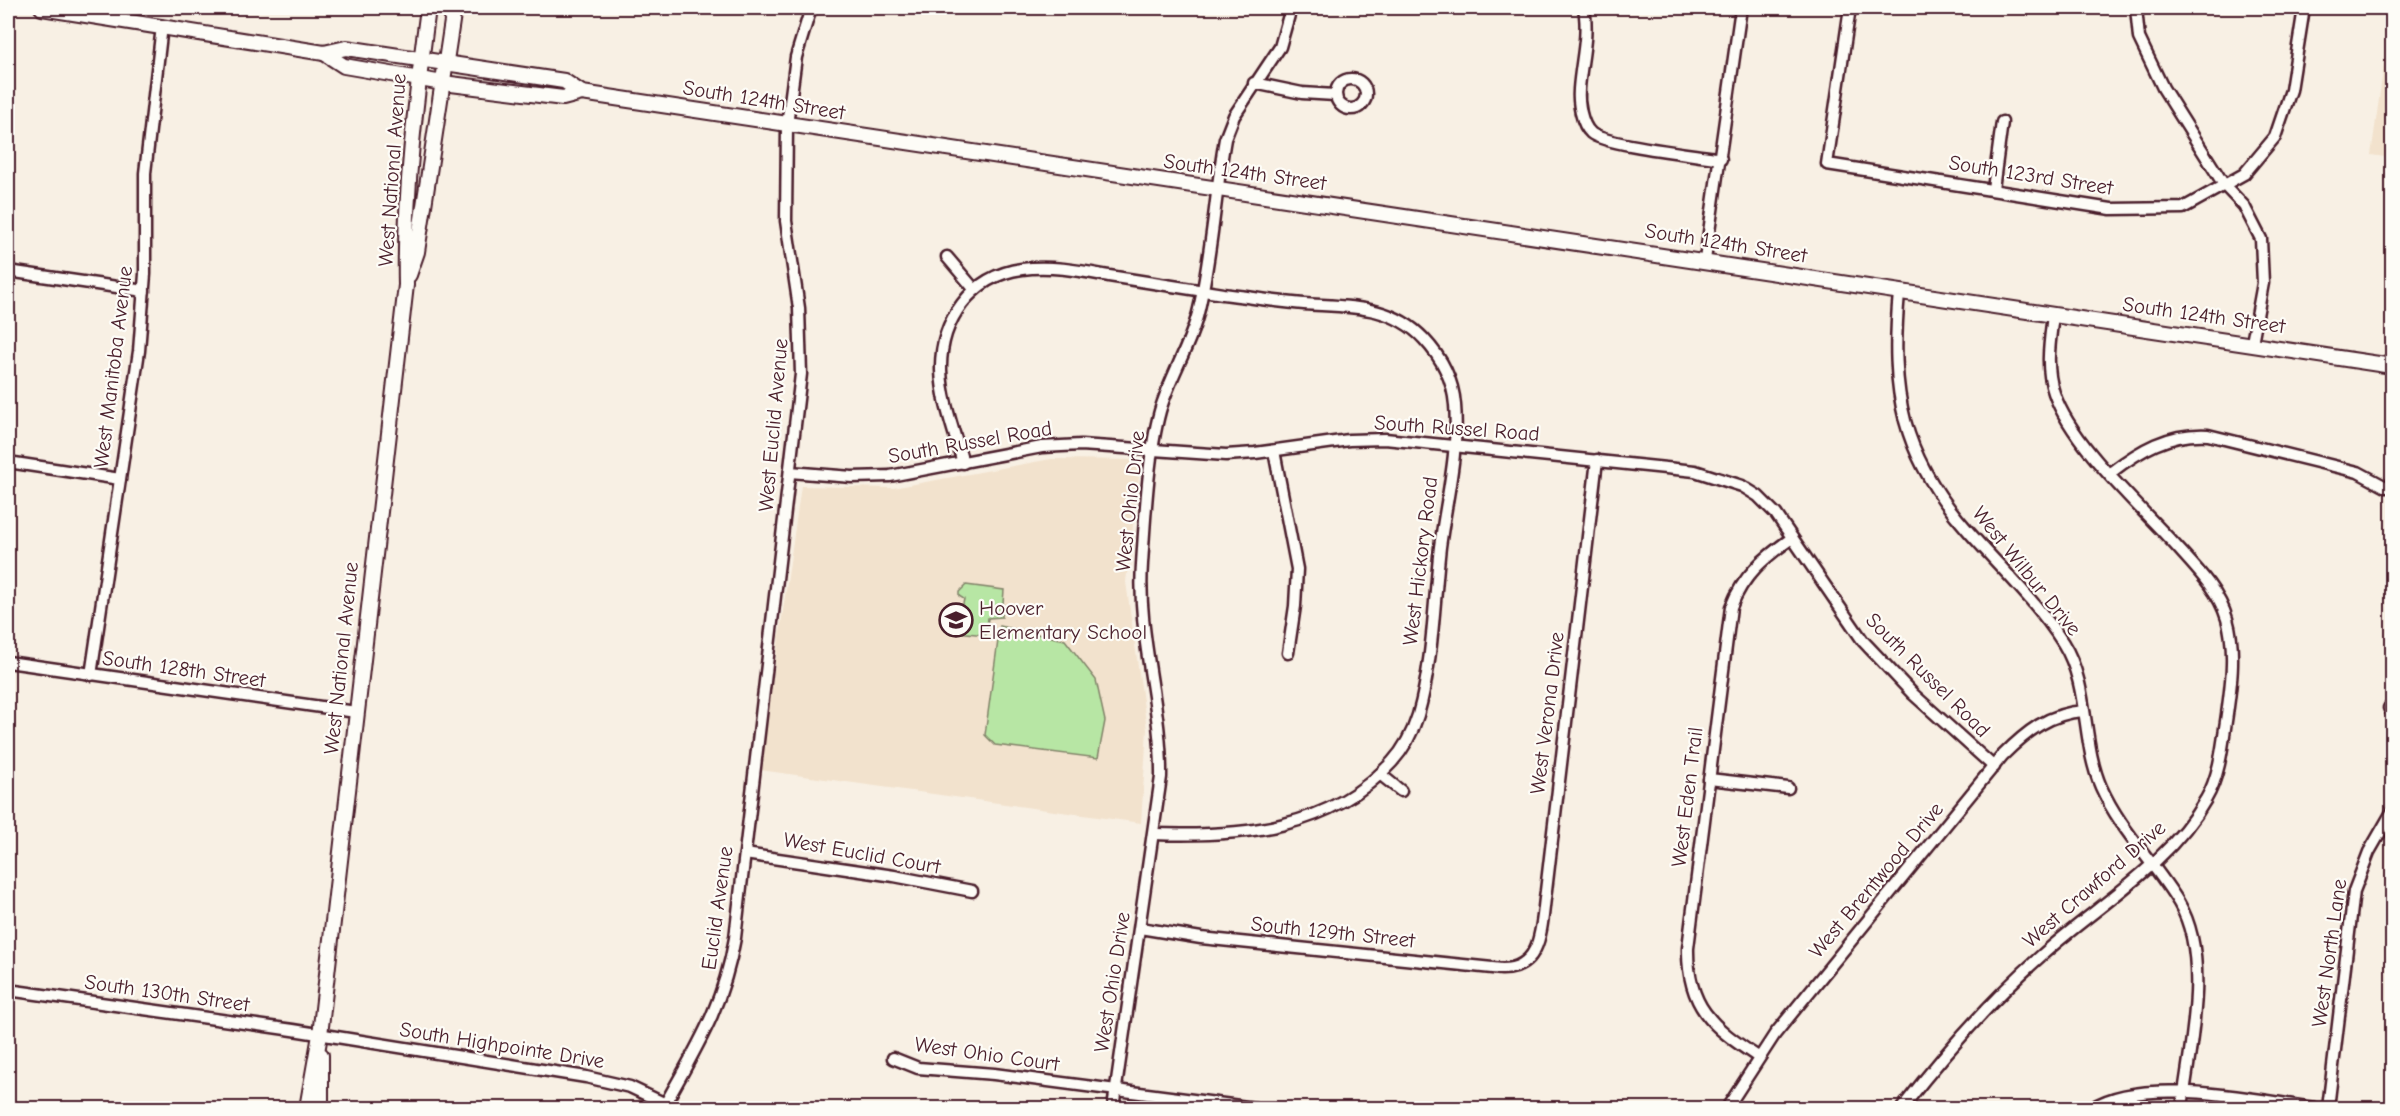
<svg xmlns="http://www.w3.org/2000/svg" width="2400" height="1116" viewBox="0 0 2400 1116" font-family="'Comic Neue',sans-serif">
  <style>
    .built { fill: #f2e2cd }
    .green { fill: #b7e6a4; stroke: #808268; stroke-width: 1.5 }
    .lines { fill: none; stroke-linecap: round; stroke-linejoin: round }
    .street-casing { stroke: #4a1f2b; stroke-width: 15 }
    .secondary-casing { stroke: #4a1f2b; stroke-width: 18 }
    .street { stroke: #fdfcf7; stroke-width: 10 }
    .secondary { stroke: #fdfcf7; stroke-width: 14 }
    .labels { text-anchor: middle; stroke-width: 4.5; stroke-linejoin: round; paint-order: stroke }
    .street-label { font-size: 21px; fill: #4a1f2b; stroke: #fdfcf7 }
    .poi-label { font-size: 21px; fill: #4a1f2b; stroke: #fdfcf7; text-anchor: start }
  </style>
  <rect width="100%" height="100%" fill="#f8f0e4"/>
  <filter id="ink" filterUnits="userSpaceOnUse"><feTurbulence type="fractalNoise" baseFrequency=".0167" numOctaves="2"/><feDisplacementMap in="SourceGraphic" scale="12" xChannelSelector="R" yChannelSelector="G"/><feConvolveMatrix kernelMatrix="1 2 1 2 8 2 1 2 1" color-interpolation-filters="sRGB"/></filter>
  <g filter="url(#ink)">
    <!-- built -->
    <g class="built">
      <polygon points="2392,8 2392,158 2371,155"/>
      <polygon points="1051,459 1141,460 1126,582 1147,729 1141,823 760,770 801,486 893,488"/>
    </g>
    <!-- green -->
    <g class="green">
      <polygon points="966,585 1004,590 1002,617 988,618 986,635 946,631 948,610 963,604 964,599 959,596 959,592"/>
      <polygon points="1000,626 1065,640 1096,680 1105,721 1098,758 995,745 985,735"/>
    </g>
    <g class="lines">
      <defs>
        <g id="street">
          <path d="M1584,8c5,28 -3,53 -5,81 -1,13 2,35 12,44 13,12 108,22 130,26"/>
          <polyline points="1850,8 1827,164 2111,209 2183,208 2244,174 2275,137 2291,90 2304,8"/>
          <polyline points="2136,8 2139,38 2163,88 2224,185 2244,206 2261,239 2263,283 2252,343"/>
          <circle cx="1351" cy="94" r="15"/>
          <polyline points="1254,83 1302,93 1335,95"/>
          <polyline points="1993,189 2002,122"/>
          <polyline points="947,257 975,290"/>
          <polyline points="1705,260 1741,8"/>
          <polyline points="8,271 144,291"/>
          <path d="M1902,292l-3,1c-9,99 2,163 70,239 32,36 68,70 94,111 27,43 18,98 38,144 19,43 54,76 78,116 33,56 10,145 3,205"/>
          <polyline points="1274,451 1297,569 1295,606 1288,653"/>
          <polyline points="8,462 120,479"/>
          <path d="M963,463c-8,-29 -21,-62 -22,-93 -1,-49 30,-94 81,-101 29,-4 59,2 87,7 38,6 76,12 114,18 27,3 54,8 81,10 44,3 87,0 120,35 17,18 29,41 31,66 4,46 -9,96 -15,142 -6,53 -7,116 -22,168 -5,16 -14,34 -26,47 -62,68 -152,75 -238,72"/>
          <polyline points="790,472 852,477 890,476 1042,447 1081,445 1226,455 1255,453 1349,440 1385,439 1695,471 1742,486 1758,496 1776,514 1863,641 1913,694 1994,767"/>
          <path d="M2110,473c30,-23 58,-40 98,-38l150,37 28,15"/>
          <polyline points="8,662 356,712"/>
          <polyline points="91,675 139,351 145,274 145,173 162,26"/>
          <polyline points="2389,708 2392,713"/>
          <polyline points="1380,774 1401,791"/>
          <polyline points="1709,779 1788,788"/>
          <polyline points="745,854 894,876 972,891"/>
          <path d="M1140,928l61,10 301,31c42,0 39,-46 44,-78l51,-431"/>
          <polyline points="8,990 293,1030 586,1077 630,1087 674,1108"/>
          <path d="M1758,1057c-46,-30 -71,-51 -70,-109l43,-341c12,-32 34,-50 61,-69"/>
          <polyline points="893,1058 918,1068 994,1074 1255,1108"/>
          <path d="M663,1108c33,-60 60,-101 72,-170l66,-564 -2,-66 -13,-87 1,-96 9,-68 15,-49"/>
          <path d="M1113,1108l48,-331c1,-72 -24,-141 -19,-213 3,-46 6,-109 18,-153 10,-35 31,-66 39,-102 13,-56 16,-114 26,-170l9,-23 46,-69 11,-39"/>
          <path d="M1727,1108l48,-74 227,-278c24,-24 47,-43 82,-45"/>
          <path d="M1902,1108c42,-54 88,-107 140,-153 54,-49 127,-90 164,-156 12,-20 16,-48 19,-71 5,-34 12,-76 2,-109 -8,-28 -31,-51 -50,-72 -37,-41 -106,-103 -123,-154 -9,-26 -4,-52 -1,-78"/>
          <path d="M2092,1108c52,-33 162,-8 223,0"/>
          <polyline points="2328,1108 2354,891 2369,852 2392,812"/>
        </g>
        <g id="secondary">
          <polyline points="42,8 324,53 346,48 564,81 582,93"/>
          <polyline points="324,53 344,66 443,83 563,98 582,93 2392,366"/>
          <polyline points="409,275 417,252 454,8"/>
          <path d="M307,1108l13,-73 86,-750c-2,-93 10,-185 22,-277"/>
          <polyline points="321,1108 321,1055"/>
        </g>
      </defs>
      <!-- street casing -->
      <use href="#street" class="street-casing"/>
      <!-- secondary casing -->
      <use href="#secondary" class="secondary-casing"/>
      <!-- street -->
      <use href="#street" class="street"/>
      <!-- secondary -->
      <use href="#secondary" class="secondary"/>
    </g>
  </g>
  <!-- icons -->
  <defs>
    <symbol id="school-ring" viewBox="-11 -11 22 22"><circle r="9.5" fill="#fdfcf7" stroke="#4a1f2b" stroke-width="1.5"/><path d="M0-5L7-2L0 1L-7-2ZM-4 1L0 2.5L4 1V4Q0 6-4 4Z" fill="#4a1f2b"/></symbol>
  </defs>
  <g fill-rule="evenodd">
    <use href="#school-ring" x="937" y="601" width="38" height="38"/>
  </g>
  <g class="labels">
    <!-- street labels -->
    <g class="street-label">
      <text transform="translate(764 100) rotate(9)" y="7">South 124th Street</text>
      <text transform="translate(392 170) rotate(-86)" y="7">West National Avenue</text>
      <text transform="translate(1245 172) rotate(8)" y="7">South 124th Street</text>
      <text transform="translate(2031 175) rotate(9)" y="7">South 123rd Street</text>
      <text transform="translate(1726 243) rotate(9)" y="7">South 124th Street</text>
      <text transform="translate(2204 315) rotate(8)" y="7">South 124th Street</text>
      <text transform="translate(113 367) rotate(-83)" y="7">West Manitoba Avenue</text>
      <text transform="translate(773 425) rotate(-85)" y="7">West Euclid Avenue</text>
      <text transform="translate(1457 428) rotate(4)" y="7">South Russel Road</text>
      <text transform="translate(970 442) rotate(-10)" y="7">South Russel Road</text>
      <text transform="translate(1130 501) rotate(-84)" y="7">West Ohio Drive</text>
      <text transform="translate(1420 561) rotate(-83)" y="7">West Hickory Road</text>
      <text transform="translate(2027 571) rotate(51)" y="7">West Wilbur Drive</text>
      <text transform="translate(341 658) rotate(-84)" y="7">West National Avenue</text>
      <text transform="translate(184 669) rotate(8)" y="7">South 128th Street</text>
      <text transform="translate(1928 675) rotate(45)" y="7">South Russel Road</text>
      <text transform="translate(1547 713) rotate(-83)" y="7">West Verona Drive</text>
      <text transform="translate(1687 797) rotate(-83)" y="7">West Eden Trail</text>
      <text transform="translate(862 853) rotate(10)" y="7">West Euclid Court</text>
      <text transform="translate(1876 880) rotate(-50)" y="7">West Brentwood Drive</text>
      <text transform="translate(2094 884) rotate(-41)" y="7">West Crawford Drive</text>
      <text transform="translate(717 908) rotate(-82)" y="7">Euclid Avenue</text>
      <text transform="translate(1333 932) rotate(6)" y="7">South 129th Street</text>
      <text transform="translate(2329 953) rotate(-82)" y="7">West North Lane</text>
      <text transform="translate(1112 982) rotate(-81)" y="7">West Ohio Drive</text>
      <text transform="translate(167 993) rotate(8)" y="7">South 130th Street</text>
      <text transform="translate(502 1045) rotate(9)" y="7">South Highpointe Drive</text>
      <text transform="translate(987 1054) rotate(8)" y="7">West Ohio Court</text>
    </g>
    <!-- poi labels -->
    <g class="poi-label">
      <text x="979" y="615">Hoover<tspan x="979" dy="24">Elementary School</tspan></text>
    </g>
  </g>
  <!-- margin -->
  <rect width="2400" height="1116" fill="none" stroke="#fdfcf7" stroke-width="30"/>
  <rect x="15" y="15" width="2370" height="1086" fill="none" stroke="#4a1f2b" stroke-width="2" filter="url(#ink)"/>
</svg>
